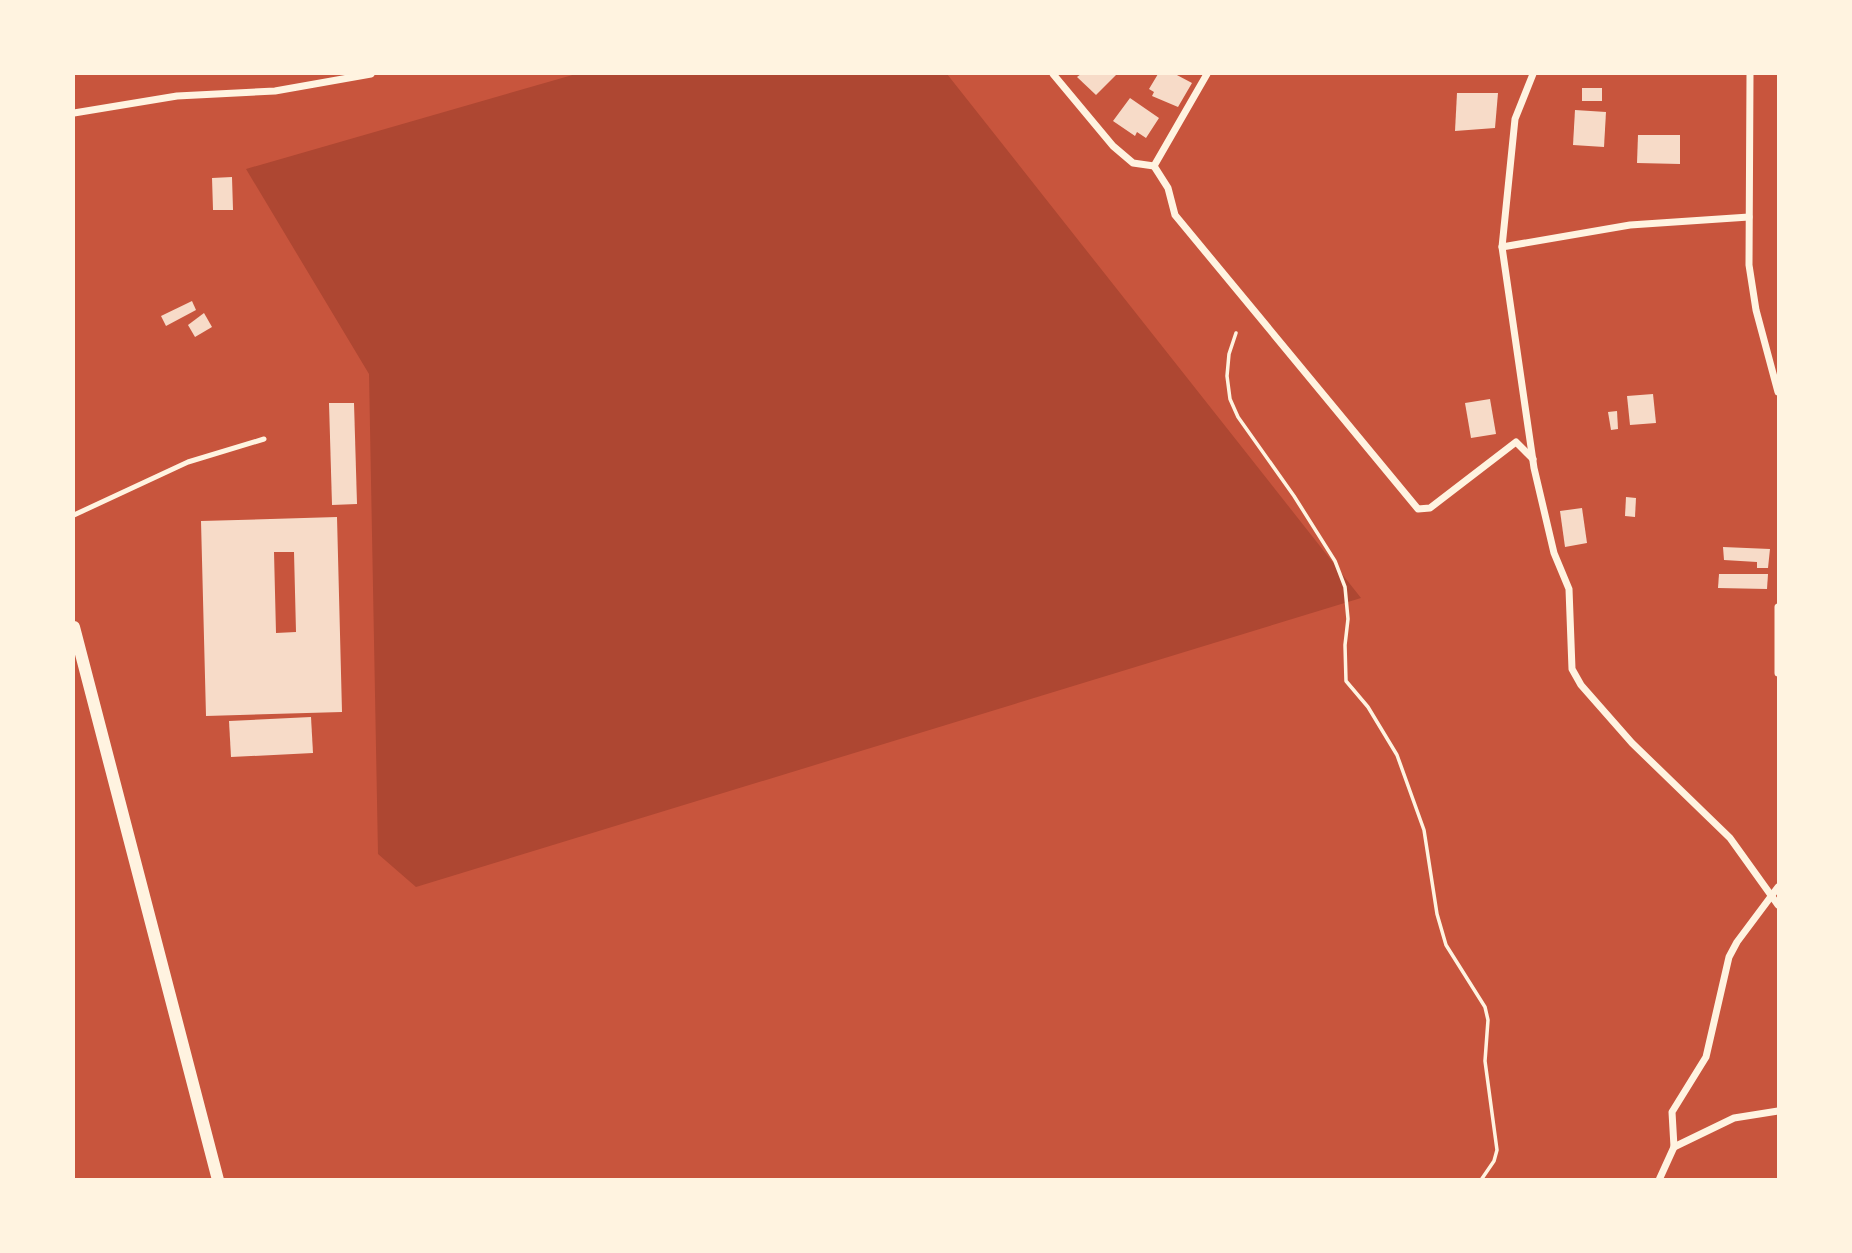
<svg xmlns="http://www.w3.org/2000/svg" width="1852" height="1253" viewBox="0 0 1852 1253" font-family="'Sofia Sans Condensed',sans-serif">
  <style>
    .green { fill: #ae4732 }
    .building { fill: #f7dbc8; fill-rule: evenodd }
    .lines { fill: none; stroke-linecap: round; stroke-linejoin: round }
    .path { stroke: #fff3e0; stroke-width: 3.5 }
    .service { stroke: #fff3e0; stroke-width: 5 }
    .minor { stroke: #fff3e0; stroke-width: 7 }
    .tertiary { stroke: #fff3e0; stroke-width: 12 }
  </style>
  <rect width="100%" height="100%" fill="#c8553d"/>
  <!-- green -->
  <polygon class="green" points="576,74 947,74 1361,598 416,887 378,854 369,374 246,169"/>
  <!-- building -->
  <g class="building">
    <polygon points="1081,74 1117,74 1096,95 1077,77"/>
    <polygon points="1158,74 1175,74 1192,83 1178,107 1152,96 1154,92 1149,89"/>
    <rect x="1582" y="88" width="20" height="13"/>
    <polygon points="1457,93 1498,93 1495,128 1455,131"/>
    <polygon points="1130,98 1159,118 1146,138 1137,132 1135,136 1113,121"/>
    <polygon points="1575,110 1606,112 1604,147 1573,145"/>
    <polygon points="1638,135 1680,135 1680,164 1637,163"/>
    <polygon points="232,177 233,210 213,210 212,178"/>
    <polygon points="192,301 196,310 166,326 161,316"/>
    <polygon points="204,313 212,327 195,337 188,325"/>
    <polygon points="1653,394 1656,423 1630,425 1627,396"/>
    <polygon points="1490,399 1496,434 1471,438 1465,403"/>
    <polygon points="329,403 354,403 357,504 332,505"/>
    <polygon points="1617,411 1618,429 1611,430 1608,412"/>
    <polygon points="1626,497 1636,498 1635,517 1625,516"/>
    <polygon points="1582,508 1587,543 1565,547 1560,511"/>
    <path d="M337,517l5,195 -136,4 -5,-195zM274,552h20l2,80 -20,1z"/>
    <polygon points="1723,547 1770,549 1768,568 1757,568 1757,562 1724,560"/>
    <polygon points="1719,574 1768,574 1767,589 1718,588"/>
    <polygon points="311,717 313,753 231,757 229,721"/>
  </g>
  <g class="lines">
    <!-- path -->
    <polyline class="path" points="1236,333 1229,354 1227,376 1230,399 1238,417 1294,496 1335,561 1345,587 1348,619 1345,645 1346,681 1368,707 1397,755 1424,830 1437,914 1446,945 1485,1007 1488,1020 1485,1061 1497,1150 1494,1161 1481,1180"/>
    <!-- service -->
    <polyline class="service" points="74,515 188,462 264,439"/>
    <!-- minor -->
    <g class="minor">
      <polyline points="1053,74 1113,146 1133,163 1154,166"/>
      <polyline points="1533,74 1515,119 1502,247 1534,468 1554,553 1569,589 1572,669 1581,685 1632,743 1730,838 1778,905"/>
      <polyline points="1750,74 1749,265 1756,310 1778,392"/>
      <polyline points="74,113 177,96 275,91 371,74"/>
      <polyline points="1154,166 1168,188 1175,215 1418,509 1430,508 1516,442 1533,459"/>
      <polyline points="1154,166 1207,74"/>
      <polyline points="1502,247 1630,225 1749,217"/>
      <polyline points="1778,607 1778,673"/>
      <polyline points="1674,1147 1734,1118 1778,1111"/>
      <polyline points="1659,1180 1674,1147 1672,1112 1706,1057 1729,957 1737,942 1778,887"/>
    </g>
    <!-- tertiary -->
    <polyline class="tertiary" points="74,627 218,1180"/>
  </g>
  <!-- border -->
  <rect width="1852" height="1253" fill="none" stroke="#fff3e0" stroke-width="150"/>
</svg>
